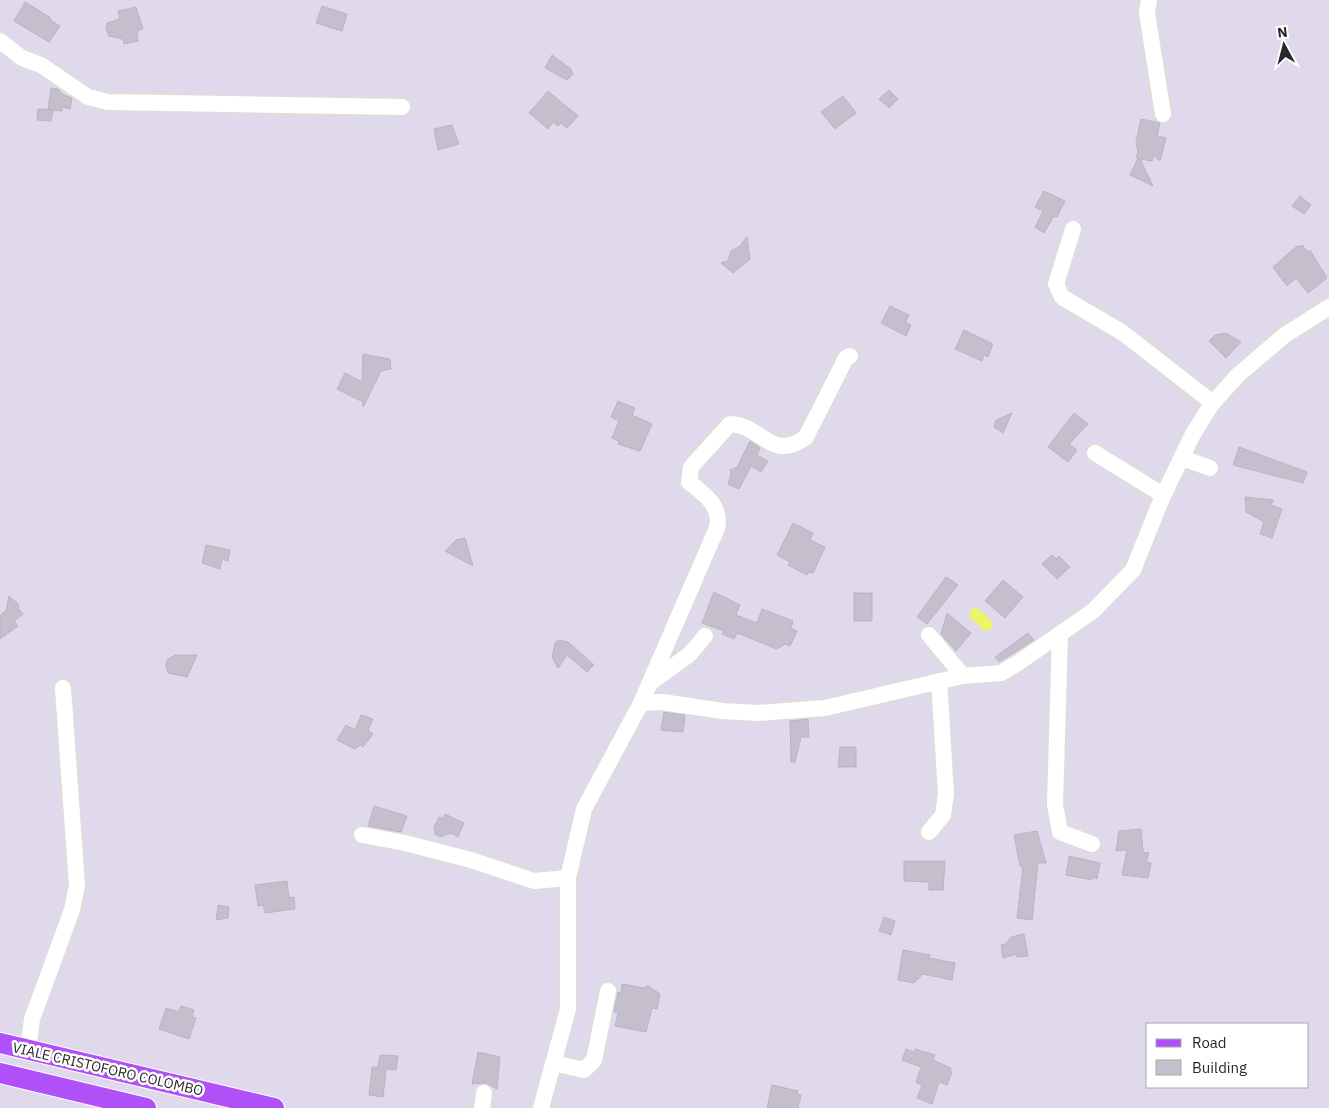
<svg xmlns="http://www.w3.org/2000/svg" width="1329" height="1108" viewBox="0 0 1329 1108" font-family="'IBM Plex Sans',sans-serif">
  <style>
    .water { fill: #ecf664 }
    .building { fill: #c4becd; stroke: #bcb2c7 }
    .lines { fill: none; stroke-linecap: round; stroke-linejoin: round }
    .minor-casing { stroke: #d6e3ce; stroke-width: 18 }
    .major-casing { stroke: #fff; stroke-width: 22 }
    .minor { stroke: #fff; stroke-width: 16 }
    .major { stroke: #b050f9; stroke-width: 20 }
    .labels { text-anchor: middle; stroke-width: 5; stroke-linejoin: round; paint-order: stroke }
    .street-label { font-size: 14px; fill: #282828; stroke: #fff }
  </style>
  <rect width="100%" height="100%" fill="#e0d9ec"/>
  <!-- water -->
  <path class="water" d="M974,608c7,1 18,12 19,18l-3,4h-6l-14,-12v-6z"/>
  <!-- building -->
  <g class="building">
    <polygon points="25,2 51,18 50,20 60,26 49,42 14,21"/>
    <polygon points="322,6 347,14 342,31 316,23"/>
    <polygon points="136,7 143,29 137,31 138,41 124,44 123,39 109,36 106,29 107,23 120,19 118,11"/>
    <polygon points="552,55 571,69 573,74 567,80 545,68"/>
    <polygon points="51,88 58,89 64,95 72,98 70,109 62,107 62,111 48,110"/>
    <polygon points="889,90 898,99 889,108 879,99"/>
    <polygon points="548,91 578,116 567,128 561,123 558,126 553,122 548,129 529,113"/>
    <polygon points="843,96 856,113 835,129 821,112"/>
    <polygon points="38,109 53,110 51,121 37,120"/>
    <polygon points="1141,119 1160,123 1157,136 1166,138 1160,161 1153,155 1152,161 1140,159 1153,186 1130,175 1138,158 1136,157 1138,152 1136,142"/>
    <polygon points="452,125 459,144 438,150 434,129"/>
    <polygon points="1044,191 1065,201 1057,217 1054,216 1044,233 1035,227 1043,211 1035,207"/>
    <polygon points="1300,196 1311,205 1304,214 1292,206"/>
    <polygon points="747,237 750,259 733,273 721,263 728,261 731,251 740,246"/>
    <polygon points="1302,245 1308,252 1310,250 1327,278 1308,293 1296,278 1287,286 1273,267 1297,246 1299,247"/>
    <polygon points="890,306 909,315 905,322 911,325 906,336 881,323"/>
    <polygon points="964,330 993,344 988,357 984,355 982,361 955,349"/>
    <polygon points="1226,333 1241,342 1226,358 1209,341 1215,335"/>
    <polygon points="363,354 390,359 391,369 381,371 363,407 363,402 337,389 345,373 362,382"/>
    <polygon points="618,401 635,408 632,415 652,424 640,451 618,444 619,441 612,438 619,421 611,417"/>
    <polygon points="1012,413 1003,433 994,427 996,420"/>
    <polygon points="1074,413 1088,424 1069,444 1077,450 1068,462 1048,447"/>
    <polygon points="750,441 760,448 757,455 768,461 761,472 751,466 739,489 728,484 731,474 730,470 737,467"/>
    <polygon points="1239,447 1307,472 1303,483 1233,465"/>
    <polygon points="1245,497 1273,500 1271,505 1282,509 1272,538 1260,534 1264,522 1246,512"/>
    <polygon points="793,523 813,533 810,540 825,547 813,573 808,572 807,575 788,565 790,562 777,555"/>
    <polygon points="465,538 473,566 445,551 456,540"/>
    <polygon points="206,545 230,550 228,561 222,559 220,569 202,563"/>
    <polygon points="1052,555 1057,559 1059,556 1070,567 1057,579 1042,564"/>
    <polygon points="946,577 958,585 927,624 917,617"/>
    <polygon points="1003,580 1023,597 1005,618 985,601"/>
    <polygon points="714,592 740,605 736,615 757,623 762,609 793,621 791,628 797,631 790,646 785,644 777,649 737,633 734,639 722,634 724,631 702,623"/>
    <rect x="854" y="593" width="18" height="28"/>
    <polygon points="9,596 19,605 18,608 23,614 14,621 18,626 0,639 0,616 6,610"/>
    <polygon points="947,613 971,633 956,651 941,634"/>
    <polygon points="1028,633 1034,640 999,662 995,657"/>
    <polygon points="559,640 568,642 594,665 587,672 567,655 558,668 552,657 555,643"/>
    <polygon points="175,655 197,655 187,677 168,673 166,667 167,660"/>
    <polygon points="664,712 685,715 683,732 661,730"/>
    <polygon points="361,715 373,719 368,730 373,734 363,747 360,745 355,749 337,740 346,725 355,730"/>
    <polygon points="808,719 809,737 801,737 795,762 791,762 790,721"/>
    <polygon points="840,747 856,747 856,767 838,767"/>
    <polygon points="374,806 407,816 401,832 368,826"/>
    <polygon points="445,814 464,823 458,837 451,833 440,837 435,834 434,827 439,817 443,819"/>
    <polygon points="1141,829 1143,852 1149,853 1146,862 1151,863 1148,878 1122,875 1127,850 1116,851 1119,831"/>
    <polygon points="1037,831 1046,863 1038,863 1032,920 1017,918 1023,867 1020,866 1014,835"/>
    <polygon points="1069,856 1100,863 1097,879 1093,877 1092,880 1066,875"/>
    <polygon points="904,861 945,861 943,890 929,890 929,882 904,881"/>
    <polygon points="287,881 289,898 294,897 295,909 265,913 263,905 258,906 255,885"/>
    <polygon points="218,905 229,907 228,918 216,920"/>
    <polygon points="884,917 895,921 891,935 879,931"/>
    <polygon points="1024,934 1028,956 1017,957 1017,954 1003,958 1001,945 1006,944 1011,937"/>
    <polygon points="903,950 930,955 929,958 955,963 952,980 923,974 914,983 898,980"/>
    <polygon points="622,984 645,988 647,985 660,994 657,1009 652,1008 646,1032 615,1026 618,1013 614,1012 618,992 621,993"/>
    <polygon points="181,1006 194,1010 192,1017 196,1018 189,1039 159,1029 166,1008 179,1012"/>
    <polygon points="906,1049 914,1052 915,1049 935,1055 933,1060 951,1068 950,1071 952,1072 947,1085 939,1082 932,1104 917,1098 922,1086 916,1082 921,1067 902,1060"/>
    <polygon points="478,1052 500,1057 497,1089 486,1083 472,1084"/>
    <polygon points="380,1055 398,1056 396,1070 386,1069 383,1097 369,1095 372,1067 378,1067"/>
    <polygon points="772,1085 798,1091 797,1094 801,1095 798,1108 767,1108"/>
  </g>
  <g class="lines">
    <defs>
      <g id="minor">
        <polyline points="1149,0 1147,13 1163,114"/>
        <polyline points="0,41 22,58 41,65 88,97 108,102 402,107"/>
        <polyline points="1073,229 1056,284 1062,297 1123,333 1213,403"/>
        <polyline points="1095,453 1163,495"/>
        <polyline points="1182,458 1210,468"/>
        <polyline points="1060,634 1055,805 1060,832 1092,844"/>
        <polyline points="929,635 963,676"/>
        <polyline points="650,683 690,654 705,636"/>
        <polyline points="641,703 662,702 723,711 758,713 825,708 962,676 1001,673 1018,663 1093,611 1133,570 1162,498 1193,434 1211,405 1238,375 1285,335 1329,307"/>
        <polyline points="929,832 943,815 946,794 939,681"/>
        <polyline points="362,835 405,843 471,860 534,881 568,878"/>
        <polyline points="28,1050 32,1019 72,910 77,885 63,688"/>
        <polyline points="553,1063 584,1070 594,1060 608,991"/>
        <polyline points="482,1108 484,1093"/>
        <path d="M541,1108l27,-99v-131l16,-69 57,-106 76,-175c5,-22 -13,-34 -28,-46l2,-15 39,-43c33,1 41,39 76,13l40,-79 4,-2"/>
      </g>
      <g id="major">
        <polyline points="0,1043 274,1108"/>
        <polyline points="0,1073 146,1108"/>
      </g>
    </defs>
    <!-- minor casing -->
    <use href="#minor" class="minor-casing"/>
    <!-- major casing -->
    <use href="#major" class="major-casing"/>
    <!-- minor -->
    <use href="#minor" class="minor"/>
    <!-- major -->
    <use href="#major" class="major"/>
  </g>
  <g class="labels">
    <!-- street labels -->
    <g class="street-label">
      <text transform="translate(108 1069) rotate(13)" y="5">VIALE CRISTOFORO COLOMBO</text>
    </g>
  </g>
  <!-- legend -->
  <rect x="1146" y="1023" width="162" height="65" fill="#ffffff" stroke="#a9a9a9"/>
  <rect x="1156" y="1039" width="25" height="8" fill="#b050f9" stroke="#a9a9a9"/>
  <text x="1192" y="1048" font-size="15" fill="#282828">Road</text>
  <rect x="1156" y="1060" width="25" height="15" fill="#c4becd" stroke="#a9a9a9"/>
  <text x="1192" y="1073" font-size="15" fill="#282828">Building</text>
  <!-- north arrow -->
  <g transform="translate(1284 45) rotate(353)" stroke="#ffffff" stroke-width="4" paint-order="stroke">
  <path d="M0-4L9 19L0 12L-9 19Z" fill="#282828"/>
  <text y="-8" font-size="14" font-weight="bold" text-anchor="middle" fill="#282828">N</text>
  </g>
</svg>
